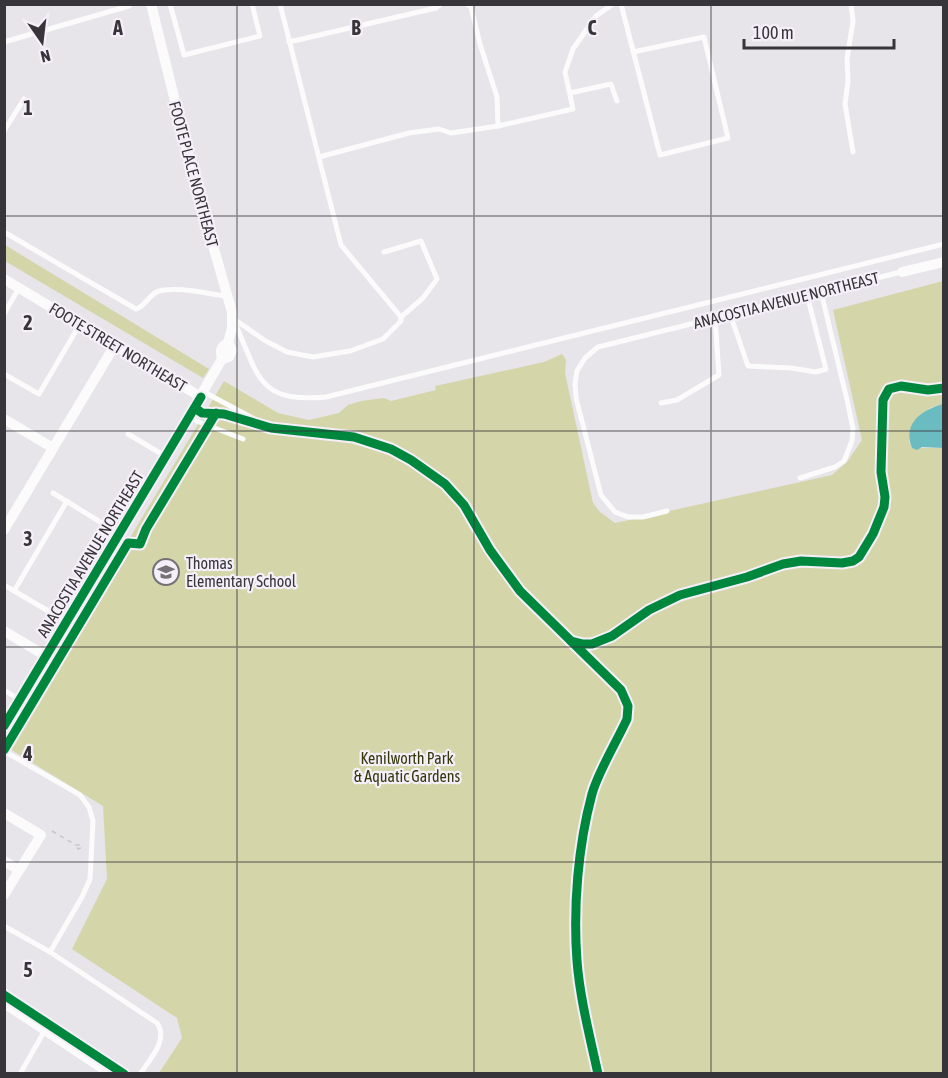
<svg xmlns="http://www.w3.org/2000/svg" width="948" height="1078" viewBox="0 0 948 1078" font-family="'Asap Condensed',sans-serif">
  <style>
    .green { fill: #d4d6a9 }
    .water { fill: #6bbcc0 }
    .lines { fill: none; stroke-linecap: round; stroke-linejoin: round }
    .path { stroke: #c7c6c8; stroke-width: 1.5; stroke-dasharray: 4.5 4.5; stroke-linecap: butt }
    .service { stroke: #fbfbfc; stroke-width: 5 }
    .minor { stroke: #fbfbfc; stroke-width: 10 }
    .cycleway-casing { stroke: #f5effa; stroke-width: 13 }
    .cycleway { stroke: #00873e; stroke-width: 9 }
    .grid { fill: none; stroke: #373539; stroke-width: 1.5; stroke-opacity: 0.55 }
    .labels { text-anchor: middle; stroke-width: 4.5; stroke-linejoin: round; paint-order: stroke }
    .street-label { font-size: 16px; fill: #373539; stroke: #f5effa }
    .poi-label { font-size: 16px; fill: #373539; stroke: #f5effa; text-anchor: start }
    .park-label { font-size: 16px; fill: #36380c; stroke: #f5effa }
    .grid-label { font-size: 20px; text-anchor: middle; font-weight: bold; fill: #373539; stroke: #f5effa; stroke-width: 4.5; stroke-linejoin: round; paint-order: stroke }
  </style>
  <rect width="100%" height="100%" fill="#e7e4ea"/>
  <!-- green -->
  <g class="green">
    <polygon points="5,245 209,369 203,378 5,261"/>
    <polygon points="943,281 943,404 930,408 910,433 909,442 912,448 943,448 943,1073 159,1073 182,1038 177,1018 72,949 107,879 103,806 5,746 224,381 278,413 309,420 339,413 348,405 361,401 384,398 391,401 436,390 435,386 544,362 562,354 566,360 565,373 593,503 600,512 615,523 832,475 847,462 862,440 833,310"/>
  </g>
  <!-- water -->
  <path class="water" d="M943,404v44l-21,-1 -5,3 -5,-2c-10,-25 10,-38 31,-44z"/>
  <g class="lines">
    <!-- path -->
    <polyline class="path" points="52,831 76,845 81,845 81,848 78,849 76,845"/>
    <!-- service -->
    <g class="service">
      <polyline points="170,4 184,55 260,36 252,4"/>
      <polyline points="467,4 471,7 480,44 497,97 498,126"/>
      <polyline points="621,4 660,155 728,138 704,37 633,52"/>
      <polyline points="851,4 853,21 847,59 848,81 845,104 853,152"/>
      <polyline points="4,42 129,6"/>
      <polyline points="289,42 436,8 441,4"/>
      <polyline points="570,93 611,84 617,101"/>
      <polyline points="4,131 24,99"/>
      <polyline points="319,157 409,133 439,129 451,133 498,126 573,109 565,72 573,49 596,16 613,4"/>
      <path d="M4,232l132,77c10,-3 13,-15 23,-18 18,-5 49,3 68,5"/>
      <polyline points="384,252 421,241 437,279 423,298 401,317"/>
      <polyline points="4,314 19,288"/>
      <polyline points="730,314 748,366 791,368 816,372 826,369 807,295"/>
      <polyline points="234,319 264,340 287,352 313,357 350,351 383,339 401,321 401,317 341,245 280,4"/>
      <path d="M235,323c24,54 23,80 91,74l618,-153"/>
      <polyline points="4,374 39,394 80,324"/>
      <polyline points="204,392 271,428"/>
      <polyline points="661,403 677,400 719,375 715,318"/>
      <polyline points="189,418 243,439"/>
      <polyline points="128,434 165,456"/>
      <polyline points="800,478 835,467 844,461 852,441 853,429 848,404 821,292"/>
      <polyline points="53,493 120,534"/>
      <polyline points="667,511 643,517 628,517 615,512 601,495 576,398 575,383 577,371 585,358 598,347 901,272"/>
      <polyline points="4,585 67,622"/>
      <polyline points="14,591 67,501"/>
      <polyline points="4,690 20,700"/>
      <polyline points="4,751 80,795 89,807 93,821 90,879 82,897 50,952"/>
      <path d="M4,926l46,26 107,71c12,17 -7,36 -17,51"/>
      <polyline points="20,1074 45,1030"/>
    </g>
    <!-- minor -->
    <g class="minor">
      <path d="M151,4l45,182 36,126v16l-4,15c-8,4 -8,8 -6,16"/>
      <polyline points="902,272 944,262"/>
      <polyline points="4,279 201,397"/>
      <polyline points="4,419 53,448"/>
      <polyline points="4,530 115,345"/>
      <polyline points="4,631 46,656"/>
      <polyline points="4,726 120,534 222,359 229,357 232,350 228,343"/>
      <polyline points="4,813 41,835 4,895"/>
      <polyline points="4,861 19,870"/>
      <polyline points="4,1003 111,1074"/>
    </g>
    <defs>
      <g id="cycleway">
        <polyline points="195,408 202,413 224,414 271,428 354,437 391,449 411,460 445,484 464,505 490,550 520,591 571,641 583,644 592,644 612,636 649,610 680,595 747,577 783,564 801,561 842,563 853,561 859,557 873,534 884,507 885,497 881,472 883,400 889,389 901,386 928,390 944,388"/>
        <path d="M571,641l50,49 7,16 -1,13c-10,22 -29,53 -35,75 -14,52 -19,113 -15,167 3,38 13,76 21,113"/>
        <polyline points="4,726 201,397"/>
        <polyline points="4,750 128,543 140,544 146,529 216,413"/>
        <polyline points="4,995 124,1074"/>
      </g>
    </defs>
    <!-- cycleway casing -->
    <use href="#cycleway" class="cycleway-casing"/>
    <!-- cycleway -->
    <use href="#cycleway" class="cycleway"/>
  </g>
  <!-- grid -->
  <path class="grid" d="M237,4v1070M474,4v1070M711,4v1070M4,216h940M4,431h940M4,647h940M4,862h940"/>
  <!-- icons -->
  <defs>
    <symbol id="school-ring" viewBox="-11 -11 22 22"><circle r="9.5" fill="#f5effa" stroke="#757277" stroke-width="1.5"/><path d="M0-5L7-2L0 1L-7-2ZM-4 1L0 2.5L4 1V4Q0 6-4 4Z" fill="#757277"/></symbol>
  </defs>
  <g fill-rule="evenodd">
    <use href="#school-ring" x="151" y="557" width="30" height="30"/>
  </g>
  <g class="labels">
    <!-- street labels -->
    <g class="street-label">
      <text transform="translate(194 174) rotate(75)" y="6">FOOTE PLACE NORTHEAST</text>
      <text transform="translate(786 300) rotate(-14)" y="6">ANACOSTIA AVENUE NORTHEAST</text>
      <text transform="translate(118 347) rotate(31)" y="6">FOOTE STREET NORTHEAST</text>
      <text transform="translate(90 554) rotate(-59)" y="6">ANACOSTIA AVENUE NORTHEAST</text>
    </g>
    <!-- poi labels -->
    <g class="poi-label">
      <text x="186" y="569">Thomas<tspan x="186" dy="18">Elementary School</tspan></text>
    </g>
    <!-- park labels -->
    <g class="park-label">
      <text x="407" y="764">Kenilworth Park<tspan x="407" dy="18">&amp; Aquatic Gardens</tspan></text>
    </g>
  </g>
  <g class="grid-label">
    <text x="118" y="35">A</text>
    <text x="356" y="35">B</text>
    <text x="592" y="35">C</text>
    <text x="28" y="115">1</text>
    <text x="28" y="330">2</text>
    <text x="28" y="546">3</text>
    <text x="28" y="761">4</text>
    <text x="28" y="977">5</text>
  </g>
  <!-- border -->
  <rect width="948" height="1078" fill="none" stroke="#373539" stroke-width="12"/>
  <!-- north arrow -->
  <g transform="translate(42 42) rotate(166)" stroke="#f5effa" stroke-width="4.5" paint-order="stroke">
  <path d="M0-4.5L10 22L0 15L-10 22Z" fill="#373539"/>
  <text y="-9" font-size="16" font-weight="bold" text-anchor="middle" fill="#373539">N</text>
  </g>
  <!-- scale -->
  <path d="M744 39v9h150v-9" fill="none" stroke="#373539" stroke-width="3"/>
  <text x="753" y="39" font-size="18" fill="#373539" stroke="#f5effa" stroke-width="4.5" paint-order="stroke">100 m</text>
</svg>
